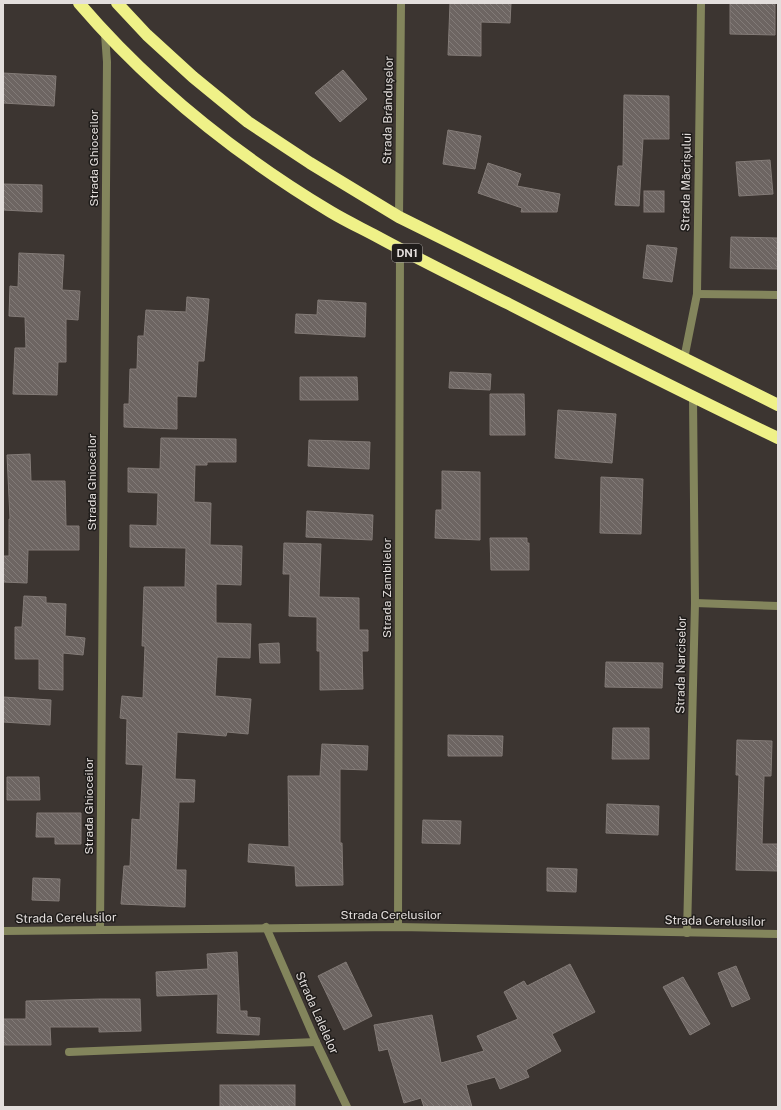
<svg xmlns="http://www.w3.org/2000/svg" width="781" height="1110" viewBox="0 0 781 1110" font-family="'Public Sans',sans-serif">
  <style>
    .building { fill: url(#building-back-hatch); stroke: #837b77 }
    .lines { fill: none; stroke-linecap: round; stroke-linejoin: round }
    .street { stroke: #83855c; stroke-width: 8 }
    .highway { stroke: #eff188; stroke-width: 12 }
    .labels { text-anchor: middle; stroke-width: 3; stroke-linejoin: round; paint-order: stroke }
    .shield { fill: #201d1b; stroke: #a8a4a2; stroke-width: 1 }
    .shield-label { font-size: 11px; font-weight: bold; fill: #e3dedc }
    .street-label { font-size: 12px; fill: #e3dedc; stroke: #201d1b }
  </style>
  <defs>
    <pattern id="building-back-hatch" width="6" height="6" patternUnits="userSpaceOnUse"><rect width="6" height="6" fill="#6d6562"/><path d="M-1 5l2 2M0 0l6 6M5-1l2 2" fill="none" stroke="#827b78"/></pattern>
  </defs>
  <rect width="100%" height="100%" fill="#3c3531"/>
  <!-- building -->
  <g class="building">
    <polygon points="450,3 511,3 510,23 481,22 481,56 448,55"/>
    <polygon points="730,3 775,3 775,35 730,34"/>
    <polygon points="343,70 367,99 340,122 315,93"/>
    <polygon points="3,73 56,76 54,106 3,103"/>
    <polygon points="624,95 669,96 669,139 643,139 639,206 615,205 618,166 623,166"/>
    <polygon points="448,130 481,136 475,169 443,164"/>
    <polygon points="770,160 773,194 739,196 736,162"/>
    <polygon points="488,163 521,174 517,186 560,194 557,212 521,212 522,208 478,193"/>
    <polygon points="3,184 42,185 42,212 3,210"/>
    <rect x="644" y="191" width="20" height="21"/>
    <polygon points="731,237 778,238 778,269 730,268"/>
    <polygon points="647,245 677,248 672,282 643,278"/>
    <polygon points="19,253 64,255 62,290 80,291 78,320 66,319 66,362 58,362 57,395 13,394 15,348 26,348 25,317 9,316 10,286 18,287"/>
    <polygon points="187,297 209,299 204,361 198,361 196,397 177,396 177,429 124,427 124,404 129,404 130,369 137,369 138,336 144,336 146,310 186,312"/>
    <polygon points="318,300 366,303 365,337 295,333 296,314 317,315"/>
    <polygon points="450,372 491,374 490,390 449,388"/>
    <polygon points="300,377 357,377 358,400 300,400"/>
    <polygon points="490,394 524,394 525,435 490,435"/>
    <polygon points="558,410 616,414 612,463 555,458"/>
    <polygon points="161,438 236,439 236,462 207,462 207,465 195,465 194,502 211,503 210,545 242,546 241,585 216,584 216,623 251,624 250,658 217,657 215,696 251,699 248,734 227,732 226,736 177,732 175,779 195,780 194,802 179,802 176,870 186,870 185,907 121,904 124,866 130,866 132,819 140,820 143,765 126,764 127,719 120,718 122,696 143,698 145,646 142,646 144,587 185,587 186,548 130,547 130,525 157,526 158,493 128,492 128,468 160,469"/>
    <polygon points="309,440 370,442 369,469 308,466"/>
    <polygon points="30,454 31,481 65,481 66,526 79,526 79,550 28,550 27,583 3,582 3,556 9,556 9,519 10,519 7,455"/>
    <polygon points="442,471 480,472 480,540 435,538 436,510 442,510"/>
    <polygon points="601,477 643,479 641,534 600,533"/>
    <polygon points="307,511 373,515 372,540 306,537"/>
    <polygon points="490,538 527,538 527,543 529,543 529,570 491,570"/>
    <polygon points="284,543 321,544 319,597 359,598 359,630 368,630 368,651 362,651 363,689 320,690 320,651 317,651 317,617 289,616 290,574 283,574"/>
    <polygon points="24,596 46,597 46,603 66,604 65,636 85,638 83,655 63,653 63,690 39,689 39,659 15,659 15,627 22,627"/>
    <polygon points="279,643 280,663 260,663 259,644"/>
    <polygon points="606,662 663,663 662,688 605,687"/>
    <polygon points="3,697 51,700 50,725 3,722"/>
    <polygon points="613,728 649,728 649,759 612,759"/>
    <polygon points="448,735 503,736 502,756 448,756"/>
    <polygon points="737,740 772,741 771,776 764,776 762,844 778,844 778,871 736,870 739,775 736,775"/>
    <polygon points="322,744 368,746 367,770 340,769 340,843 342,843 343,885 296,886 295,866 248,862 249,844 289,847 288,776 320,776"/>
    <polygon points="7,777 39,777 40,800 7,800"/>
    <polygon points="607,804 659,806 658,835 606,833"/>
    <polygon points="37,813 81,813 81,844 55,844 55,837 36,837"/>
    <polygon points="423,820 461,821 460,844 422,843"/>
    <polygon points="547,868 577,869 576,892 547,891"/>
    <polygon points="33,878 60,879 59,901 32,900"/>
    <polygon points="237,952 240,1011 247,1011 247,1017 260,1018 259,1035 217,1033 218,994 157,996 156,972 208,969 207,954"/>
    <polygon points="346,962 372,1016 344,1030 318,976"/>
    <polygon points="570,964 595,1012 552,1034 561,1051 526,1070 529,1077 500,1089 495,1077 466,1085 472,1107 424,1107 421,1098 404,1103 388,1049 379,1051 374,1025 432,1015 441,1063 484,1051 477,1036 518,1019 504,992 524,981 527,986"/>
    <polygon points="736,966 750,999 732,1007 718,973"/>
    <polygon points="683,977 710,1024 690,1035 663,987"/>
    <polygon points="99,999 140,999 141,1031 99,1032 99,1027 50,1027 51,1045 3,1045 3,1019 26,1019 26,1001"/>
    <rect x="220" y="1085" width="75" height="22"/>
  </g>
  <g class="lines">
    <!-- street -->
    <g class="street">
      <polyline points="399,217 401,3"/>
      <polyline points="697,294 778,295"/>
      <polyline points="684,359 697,294 701,3"/>
      <polyline points="695,603 778,606"/>
      <polyline points="266,927 316,1042 347,1107"/>
      <polyline points="398,927 400,249"/>
      <polyline points="100,929 107,62 105,34"/>
      <polyline points="3,931 398,927 778,934"/>
      <polyline points="687,933 695,603 693,398"/>
      <polyline points="69,1052 316,1042"/>
    </g>
    <!-- highway -->
    <g class="highway">
      <path d="M79,3c71,83 159,153 252,209 15,9 30,16 45,24 44,24 89,46 133,68 90,46 179,91 269,134"/>
      <polyline points="117,3 147,35 193,77 248,122 310,163 399,217 778,405"/>
    </g>
  </g>
  <g class="labels">
    <!-- shield labels -->
    <rect class="shield" x="392" y="244" width="30" height="18" rx="3"/>
    <g class="shield-label">
      <text x="407" y="257">DN1</text>
    </g>
    <!-- street labels -->
    <g class="street-label">
      <text transform="translate(388 110) rotate(-89)" y="4">Strada Brândușelor</text>
      <text transform="translate(94 158) rotate(-90)" y="4">Strada Ghioceilor</text>
      <text transform="translate(686 182) rotate(-89)" y="4">Strada Măcrișului</text>
      <text transform="translate(92 482) rotate(-90)" y="4">Strada Ghioceilor</text>
      <text transform="translate(387 588) rotate(-90)" y="4">Strada Zambilelor</text>
      <text transform="translate(681 665) rotate(-89)" y="4">Strada Narciselor</text>
      <text transform="translate(89 806) rotate(-90)" y="4">Strada Ghioceilor</text>
      <text x="391" y="919">Strada Cerelusilor</text>
      <text transform="translate(66 918) rotate(-1)" y="4">Strada Cerelusilor</text>
      <text transform="translate(715 921) rotate(1)" y="4">Strada Cerelusilor</text>
      <text transform="translate(317 1013) rotate(66)" y="4">Strada Lalelelor</text>
    </g>
  </g>
  <!-- border -->
  <rect width="781" height="1110" fill="none" stroke="#e3dedc" stroke-width="8"/>
</svg>
